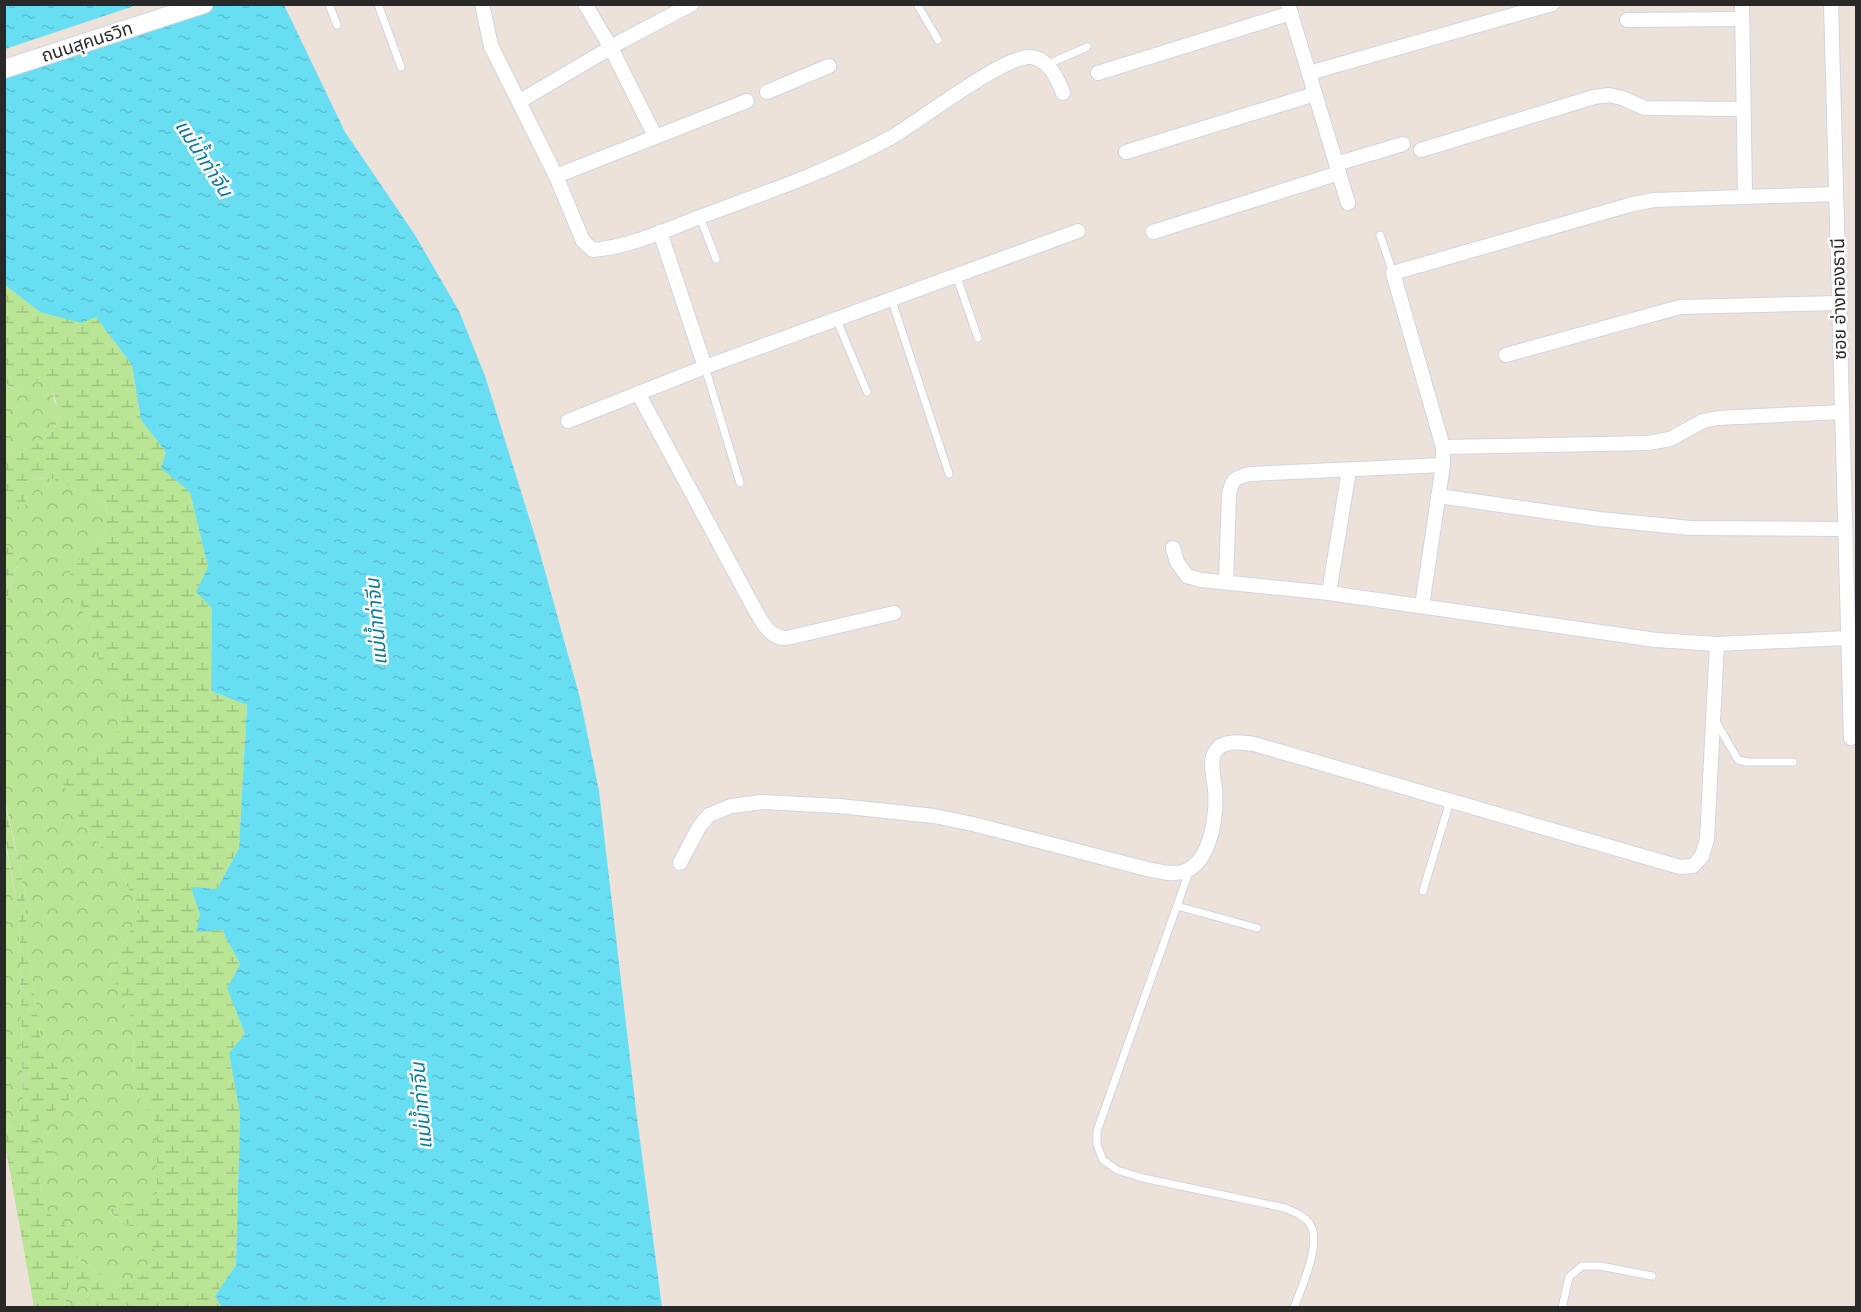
<svg xmlns="http://www.w3.org/2000/svg" width="1861" height="1312" viewBox="0 0 1861 1312" font-family="Karla,'Noto Sans Thai',sans-serif">
  <style>
    .forest { fill: url(#forest-crowns) }
    .wetland { fill: url(#wetland-marsh) }
    .water { fill: url(#water-ripples) }
    .pier { fill: #ece2da }
    .lines { fill: none; stroke-linecap: round; stroke-linejoin: round }
    .lane-casing { stroke: #cfd5e3; stroke-width: 9 }
    .street-casing { stroke: #cfd5e3; stroke-width: 16 }
    .secondary-casing { stroke: #cfd5e3; stroke-width: 20 }
    .lane { stroke: #fff; stroke-width: 7 }
    .street { stroke: #fff; stroke-width: 14 }
    .secondary { stroke: #fff; stroke-width: 18 }
    .labels { text-anchor: middle; stroke-width: 5; stroke-linejoin: round; paint-order: stroke }
    .street-label { font-size: 18px; fill: #292929; stroke: #fff }
    .water-label { font-size: 20px; font-style: italic; fill: #087b9e; stroke: #fff }
  </style>
  <defs>
    <pattern id="forest-crowns" width="20" height="18" patternUnits="userSpaceOnUse" patternTransform="scale(1.5)"><rect width="20" height="18" fill="#b9e594"/><path d="M2 6a3 3 0 1 1 6 0M12 15a3 3 0 1 1 6 0" fill="none" stroke="#9fc480"/></pattern>
    <pattern id="wetland-marsh" width="20" height="14" patternUnits="userSpaceOnUse" patternTransform="scale(1.5)"><rect width="20" height="14" fill="#b9e594"/><path d="M1 5h8M5 5V1M11 12h8M15 12V8" fill="none" stroke="#9fc480"/></pattern>
    <pattern id="water-ripples" width="26" height="14" patternUnits="userSpaceOnUse" patternTransform="scale(1.5)"><rect width="26" height="14" fill="#68def3"/><path d="M2 4q2-2 4 0t4 0M15 11q2-2 4 0t4 0" fill="none" stroke="#5abed0"/></pattern>
  </defs>
  <rect width="100%" height="100%" fill="#ece2da"/>
  <!-- forest -->
  <g class="forest">
    <path d="M44,379l7,2c1,7 2,13 3,19 2,5 5,9 5,14 -1,23 -35,39 -54,39l-1,-70 9,6z"/>
    <polygon points="28,478 53,479 107,503 105,534 70,569 100,664 123,680 117,738 88,756 83,824 123,877 140,912 109,971 133,1021 134,1088 157,1125 157,1194 108,1211 123,1223 148,1233 159,1262 140,1277 118,1287 78,1259 71,1231 47,1212 39,1181 54,1164 57,1155 38,1141 28,1128 69,1101 69,1080 43,1053 28,951 24,887 5,800 5,605 21,553 5,546 4,503 24,508"/>
    <polygon points="4,837 19,915 23,1104 5,1134"/>
    <polygon points="79,1282 90,1289 85,1307 70,1307 65,1304 68,1287"/>
  </g>
  <!-- wetland -->
  <g class="wetland">
    <path d="M5,285l35,27 56,5 36,48 9,55 25,32 -5,16 29,23 18,76 4,40 -1,84 36,14 -8,143 -22,41 -25,-1 8,27 22,15 18,34 -13,24 18,46 -16,19 11,61 -4,151 -21,31 7,11h-137l5,-18 -11,-7 -11,5 -3,17 5,3h-36l-29,-163v-10l18,-30 -4,-189 -14,-78 -1,-37 20,87 4,64 15,102 26,27v21l-41,27 10,13 19,14 -3,9 -15,17 8,31 25,19 6,28 40,28 22,-10 18,-16 -10,-28 -25,-10 -15,-13 49,-16v-69l-23,-37 -1,-67 -24,-50 31,-59 -17,-35 -40,-53 -20,-40 25,-28 29,-18 6,-58 -23,-16 -31,-95 36,-35 2,-31 -54,-24 -25,-1 -4,31 -19,-6v-50c19,0 54,-16 54,-39 0,-4 -7,-26 -9,-33l-6,-2 -31,10 -8,-6z"/>
    <polygon points="5,546 21,553 5,605"/>
  </g>
  <!-- water -->
  <polygon class="water" points="4,5 284,5 345,132 415,235 459,311 485,376 538,546 580,698 599,791 636,1110 662,1307 222,1308 215,1296 236,1265 240,1114 229,1053 245,1034 227,988 240,964 222,930 196,932 200,915 191,887 217,889 239,848 247,705 211,691 212,608 196,592 208,567 190,492 161,468 166,452 141,420 132,365 96,317 81,323 40,312 5,285"/>
  <!-- pier -->
  <polygon class="pier" points="137,5 204,5 5,69 5,49"/>
  <g class="lines">
    <defs>
      <g id="lane">
        <polyline points="329,4 337,25"/>
        <polyline points="378,4 401,67"/>
        <polyline points="917,4 938,40"/>
        <polyline points="1046,65 1087,47"/>
        <polyline points="700,217 716,259"/>
        <polyline points="1380,235 1393,273"/>
        <polyline points="956,275 978,338"/>
        <polyline points="891,298 949,474"/>
        <polyline points="836,318 867,392"/>
        <polyline points="705,367 740,483"/>
        <polyline points="1715,720 1738,760 1747,762 1793,762"/>
        <path d="M1190,869l-93,262v14l6,15 14,10 26,8 142,30c9,4 21,8 26,18 10,20 -10,62 -17,82"/>
        <polyline points="1423,891 1450,801"/>
        <polyline points="1177,906 1257,928"/>
        <polyline points="1562,1308 1569,1277 1582,1266 1600,1266 1652,1276"/>
      </g>
      <g id="street">
        <path d="M482,4l9,42 65,130 27,65 10,9c38,-3 77,-22 112,-35 63,-23 126,-45 185,-77 28,-16 114,-83 141,-81 17,2 27,22 32,36"/>
        <polyline points="585,4 611,48 655,136"/>
        <polyline points="1288,4 1348,203"/>
        <polyline points="1742,4 1745,196"/>
        <polyline points="1831,4 1851,738"/>
        <polyline points="1627,20 1742,19"/>
        <polyline points="1098,73 1291,13"/>
        <polyline points="1309,73 1552,4"/>
        <polyline points="767,92 829,66"/>
        <polyline points="520,101 622,41 692,4"/>
        <polyline points="1421,150 1594,97 1609,95 1622,98 1645,108 1743,109"/>
        <polyline points="1126,152 1315,94"/>
        <polyline points="1336,164 1403,144"/>
        <polyline points="556,176 747,101"/>
        <polyline points="660,232 705,367 1078,231"/>
        <polyline points="1153,232 1339,173"/>
        <polyline points="1506,355 1680,307 1839,303"/>
        <path d="M638,393l116,215c8,13 15,31 33,30l107,-25"/>
        <polyline points="568,421 705,367"/>
        <polyline points="1443,447 1648,443 1670,439 1703,421 1718,418 1842,412"/>
        <polyline points="1438,496 1599,519 1690,528 1845,529"/>
        <polyline points="1173,548 1177,562 1187,576 1201,580 1329,593 1656,640 1717,644 1847,638"/>
        <path d="M1226,582l3,-86c2,-16 6,-19 21,-22l193,-9"/>
        <polyline points="1329,593 1349,470"/>
        <polyline points="1422,606 1443,465 1443,447 1393,273 1633,204 1654,200 1836,194"/>
        <path d="M680,863l19,-36 10,-12 22,-9 31,-4 77,4 95,10 39,8 178,46c8,1 16,4 24,3 36,-1 42,-58 40,-84 -1,-11 -6,-28 0,-37 7,-13 27,-10 39,-8l426,123 13,-1 9,-10 5,-17 10,-195"/>
      </g>
      <polyline id="secondary" points="4,69 204,4"/>
    </defs>
    <!-- lane casing -->
    <use href="#lane" class="lane-casing"/>
    <!-- street casing -->
    <use href="#street" class="street-casing"/>
    <!-- secondary casing -->
    <use href="#secondary" class="secondary-casing"/>
    <!-- lane -->
    <use href="#lane" class="lane"/>
    <!-- street -->
    <use href="#street" class="street"/>
    <!-- secondary -->
    <use href="#secondary" class="secondary"/>
  </g>
  <g class="labels">
    <!-- street labels -->
    <g class="street-label">
      <text transform="translate(87 42) rotate(-18)" y="6">ถนนสุคนธวิท</text>
      <text transform="translate(1839 299) rotate(-91)" y="6">ซอย อ่างทองธานี</text>
    </g>
    <!-- water labels -->
    <g class="water-label">
      <text transform="translate(204 158) rotate(57)" y="7">แม่น้ำท่าจีน</text>
      <text transform="translate(376 622) rotate(-95)" y="7">แม่น้ำท่าจีน</text>
      <text transform="translate(421 1106) rotate(-95)" y="7">แม่น้ำท่าจีน</text>
    </g>
  </g>
  <!-- border -->
  <rect width="1861" height="1312" fill="none" stroke="#292929" stroke-width="12"/>
</svg>
